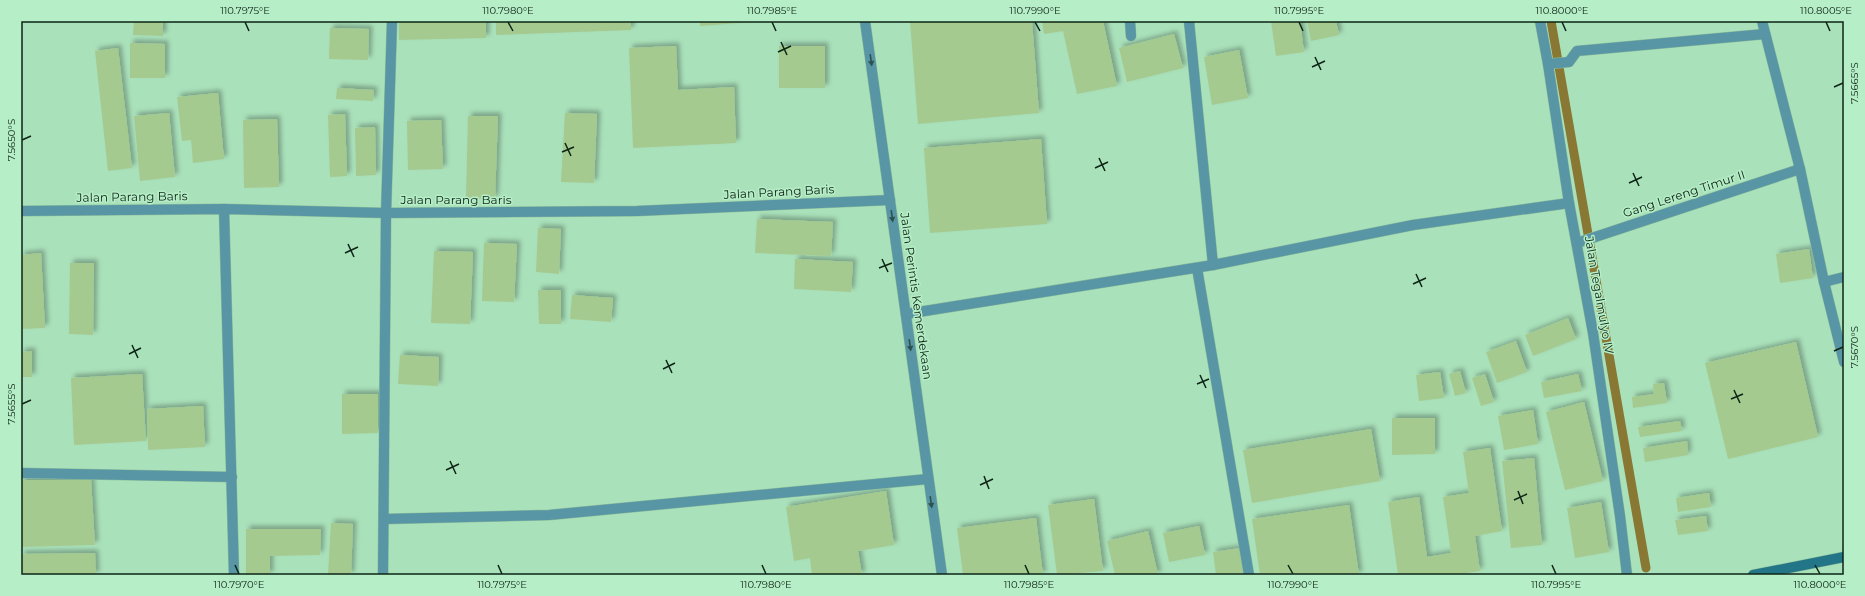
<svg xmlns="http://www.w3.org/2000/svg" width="1865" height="596" viewBox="0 0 1865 596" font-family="Montserrat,sans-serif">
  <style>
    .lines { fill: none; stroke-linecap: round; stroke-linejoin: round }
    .stream { stroke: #897734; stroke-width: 9 }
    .building { fill: #a5ca90; filter: url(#shadow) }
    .service-casing { stroke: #8dbf9c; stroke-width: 11 }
    .minor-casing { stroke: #8dbf9c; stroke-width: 11 }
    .tertiary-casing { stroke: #8dbf9c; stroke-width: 11 }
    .secondary-casing { stroke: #8dbf9c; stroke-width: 11 }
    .service { stroke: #5996a5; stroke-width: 10 }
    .minor { stroke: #5996a5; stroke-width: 10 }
    .tertiary { stroke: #5996a5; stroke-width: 10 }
    .secondary { stroke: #237687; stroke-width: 10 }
    .oneway { fill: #2c524f }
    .ticks { fill: none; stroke: #0e2416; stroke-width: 1.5 }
    .labels { text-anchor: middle; stroke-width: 3; stroke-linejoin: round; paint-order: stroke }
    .street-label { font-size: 12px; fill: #0e2416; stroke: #b6eec7 }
    .neatline { fill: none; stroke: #0e2416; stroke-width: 1.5 }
    .ticks-label { font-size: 10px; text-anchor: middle; fill: #0e2416 }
  </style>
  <defs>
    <filter id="shadow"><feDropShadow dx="3.5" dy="-3.5" stdDeviation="2" flood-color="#0004"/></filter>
  </defs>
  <rect width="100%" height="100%" fill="#a9e1ba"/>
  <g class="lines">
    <!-- stream -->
    <polyline class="stream" points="1551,21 1646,568"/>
  </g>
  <!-- building -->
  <g class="building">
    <polygon points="134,21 163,21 163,36 133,35"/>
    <polygon points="399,21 486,21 486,38 399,40"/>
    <polygon points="496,21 631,21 631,30 496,35"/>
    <polygon points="700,21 753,21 753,22 700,26"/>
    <polygon points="910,21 1032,21 1039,113 918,124"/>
    <polygon points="1042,21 1103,21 1117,86 1077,94 1063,31 1044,34"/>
    <polygon points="1271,21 1300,21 1304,52 1276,56"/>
    <polygon points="1307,21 1336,21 1339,35 1311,41"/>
    <polygon points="330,28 369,29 368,60 329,59"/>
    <polygon points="1174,34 1183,68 1127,82 1119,48"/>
    <polygon points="130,43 165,44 165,78 130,78"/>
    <polygon points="676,46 678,90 734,87 736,143 633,148 629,48"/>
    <rect x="779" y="46" width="46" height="42"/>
    <polygon points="118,48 132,168 108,171 95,51"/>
    <polygon points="1239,50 1248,98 1212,105 1204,57"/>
    <polygon points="337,88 374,90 373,101 336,99"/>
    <polygon points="218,93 224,159 193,163 191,140 182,141 177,97"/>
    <polygon points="169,113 175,177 140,181 134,116"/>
    <polygon points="565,113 597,114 594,183 561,182"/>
    <polygon points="345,114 347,176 330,177 328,115"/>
    <polygon points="468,116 498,116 495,199 466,198"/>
    <polygon points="277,119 279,187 244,188 243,120"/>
    <polygon points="441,120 443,169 408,170 407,121"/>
    <polygon points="375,127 376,175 356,176 355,128"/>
    <polygon points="1041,139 1047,224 930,233 924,148"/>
    <polygon points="757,219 833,222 831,256 755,253"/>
    <polygon points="538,228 561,229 559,274 536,272"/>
    <polygon points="484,243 517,244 514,302 482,301"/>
    <polygon points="1809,249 1813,278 1780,283 1776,254"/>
    <polygon points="434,251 473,252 470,324 431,323"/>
    <polygon points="41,253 45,328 21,329 21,255"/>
    <polygon points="795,259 853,262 851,292 794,289"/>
    <polygon points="70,263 94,263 93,335 69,334"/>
    <polygon points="538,290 561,290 561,324 539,324"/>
    <polygon points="572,295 613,298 611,322 570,319"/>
    <polygon points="1568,318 1576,339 1533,356 1525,335"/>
    <polygon points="1516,341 1527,372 1497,383 1486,352"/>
    <polygon points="1796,342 1818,437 1728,459 1705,363"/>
    <polygon points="32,351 32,377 21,377 21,352"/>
    <polygon points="400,355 439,357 438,386 398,384"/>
    <polygon points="1460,371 1466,393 1455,396 1449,374"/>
    <polygon points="1440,372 1444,398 1419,401 1416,375"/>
    <polygon points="142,374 146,441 74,445 71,378"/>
    <polygon points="1485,374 1494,402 1481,406 1472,378"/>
    <polygon points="1578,374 1582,391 1544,398 1541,382"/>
    <polygon points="1664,383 1667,403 1633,408 1632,397 1654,394 1653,384"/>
    <polygon points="342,394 378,394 378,433 342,434"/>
    <polygon points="1584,402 1603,481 1565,490 1546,412"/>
    <polygon points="203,406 205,447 148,450 147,409"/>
    <polygon points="1533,410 1538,444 1504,450 1498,416"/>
    <polygon points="1392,418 1435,418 1435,454 1392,455"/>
    <polygon points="1680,421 1682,431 1640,437 1638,427"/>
    <polygon points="1371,429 1380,481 1252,503 1243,450"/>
    <polygon points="1687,441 1688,455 1645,462 1643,448"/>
    <polygon points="1490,448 1502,531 1475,536 1480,571 1453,575 1398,575 1388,502 1419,497 1427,557 1451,553 1443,497 1469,493 1463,452"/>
    <polygon points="1534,458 1542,545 1511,548 1502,461"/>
    <polygon points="21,480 91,480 95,545 21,547"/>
    <polygon points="886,491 894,545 858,551 862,575 812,575 810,558 794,561 786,507"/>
    <polygon points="1709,493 1711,507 1678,512 1676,498"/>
    <polygon points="1094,499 1103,571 1057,575 1048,505"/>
    <polygon points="1601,502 1609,552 1575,558 1567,508"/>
    <polygon points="1349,505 1359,575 1260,575 1252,519"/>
    <polygon points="1706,516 1708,531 1678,535 1675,520"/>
    <polygon points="1036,518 1043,575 963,575 957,528"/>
    <polygon points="331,523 353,524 351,575 328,575"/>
    <polygon points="1199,526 1205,555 1169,562 1163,533"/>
    <polygon points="246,529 321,529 320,555 270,556 270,575 246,575"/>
    <polygon points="1148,531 1158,575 1115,575 1107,541"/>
    <polygon points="1240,548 1245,575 1216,575 1213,552"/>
    <polygon points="95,553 96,575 21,575 21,554"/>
  </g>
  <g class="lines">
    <defs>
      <polyline id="service" points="1130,21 1131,36"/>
      <g id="minor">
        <polyline points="1189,21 1213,265"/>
        <polyline points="1540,21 1548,64 1569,203 1593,333 1620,516 1627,575"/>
        <polyline points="1762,21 1800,169 1824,282 1844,362"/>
        <polyline points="1548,64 1569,62 1577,51 1765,34"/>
        <polyline points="224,209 234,575"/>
        <polyline points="21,211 224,209 386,213 637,211 890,200"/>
        <polyline points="1577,243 1800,169"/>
        <polyline points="1197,268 1249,575"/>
        <polyline points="1824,282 1844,277"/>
        <polyline points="906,314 1213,265 1413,225 1569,203"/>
        <polyline points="21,473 232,477"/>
        <polyline points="384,519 549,515 928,479"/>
        <polyline points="383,575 386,213 392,21"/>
      </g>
      <polyline id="tertiary" points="865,21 942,575"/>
      <polyline id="secondary" points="1753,575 1844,557"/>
    </defs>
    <!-- service casing -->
    <use href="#service" class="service-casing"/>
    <!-- minor casing -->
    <use href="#minor" class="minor-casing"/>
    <!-- tertiary casing -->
    <use href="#tertiary" class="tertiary-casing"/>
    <!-- secondary casing -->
    <use href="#secondary" class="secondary-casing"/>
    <!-- service -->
    <use href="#service" class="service"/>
    <!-- minor -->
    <use href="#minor" class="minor"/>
    <!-- tertiary -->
    <use href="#tertiary" class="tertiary"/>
    <!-- secondary -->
    <use href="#secondary" class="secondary"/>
  </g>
  <!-- one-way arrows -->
  <defs><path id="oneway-solid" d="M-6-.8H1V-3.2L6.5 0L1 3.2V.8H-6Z"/></defs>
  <g class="oneway">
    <use href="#oneway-solid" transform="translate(871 60) rotate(82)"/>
    <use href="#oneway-solid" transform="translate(892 216) rotate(82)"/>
    <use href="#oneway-solid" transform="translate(910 345) rotate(82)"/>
    <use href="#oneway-solid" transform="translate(931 502) rotate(82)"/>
  </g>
  <!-- ticks -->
  <path class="ticks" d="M245,22l4,9M508,22l5,9M772,22l4,9M1035,22l5,9M1299,22l4,9M1562,22l4,9M1826,22l4,9M781,42l6,13M778,52l13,-6M1315,57l6,13M1312,67l13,-6M1834,87l9,-4M22,140l9,-4M565,143l6,13M562,152l12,-5M1099,158l6,13M1095,168l13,-6M1633,173l6,13M1629,183l13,-6M348,244l6,13M345,253l13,-6M882,259l6,13M879,268l13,-5M1416,274l6,13M1413,284l13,-6M132,345l6,13M1834,351l9,-4M129,354l12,-6M666,360l6,13M663,369l12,-6M1200,375l6,13M1197,384l12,-5M1734,390l6,13M1731,399l12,-5M22,404l9,-4M450,461l6,13M446,470l13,-6M984,476l5,13M980,485l13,-6M1518,491l5,13M1514,500l13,-6M235,565l4,9M498,565l4,9M762,565l4,9M1025,565l4,9M1288,565l5,9M1552,565l4,9M1815,565l5,9"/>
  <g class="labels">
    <!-- street labels -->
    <g class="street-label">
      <text transform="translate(779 192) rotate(-3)" y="4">Jalan Parang Baris</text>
      <text transform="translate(1684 194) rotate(-18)" y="4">Gang Lereng Timur II</text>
      <text transform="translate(132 197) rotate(-1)" y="4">Jalan Parang Baris</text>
      <text x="456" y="204">Jalan Parang Baris</text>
      <text transform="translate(1599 295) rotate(80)" y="4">Jalan Tegalmulyo IV</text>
      <text transform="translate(916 296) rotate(82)" y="4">Jalan Perintis Kemerdekaan</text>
    </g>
  </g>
  <!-- border -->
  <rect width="1865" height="596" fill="none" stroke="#b6eec7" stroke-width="44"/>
  <rect x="22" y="22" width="1821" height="552" class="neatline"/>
  <g class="ticks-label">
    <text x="245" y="14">110.7975°E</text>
    <text x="508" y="14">110.7980°E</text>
    <text x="772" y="14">110.7985°E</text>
    <text x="1035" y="14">110.7990°E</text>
    <text x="1299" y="14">110.7995°E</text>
    <text x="1562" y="14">110.8000°E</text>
    <text x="1826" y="14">110.8005°E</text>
    <text transform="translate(1854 83) rotate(-90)" y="4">7.5665°S</text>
    <text transform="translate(11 140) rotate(-90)" y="4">7.5650°S</text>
    <text transform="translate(1854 347) rotate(-90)" y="4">7.5670°S</text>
    <text transform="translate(11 404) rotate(-90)" y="4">7.5655°S</text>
    <text x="239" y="588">110.7970°E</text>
    <text x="502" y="588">110.7975°E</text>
    <text x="766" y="588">110.7980°E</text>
    <text x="1029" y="588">110.7985°E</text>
    <text x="1293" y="588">110.7990°E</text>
    <text x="1556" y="588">110.7995°E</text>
    <text x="1820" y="588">110.8000°E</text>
  </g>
</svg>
